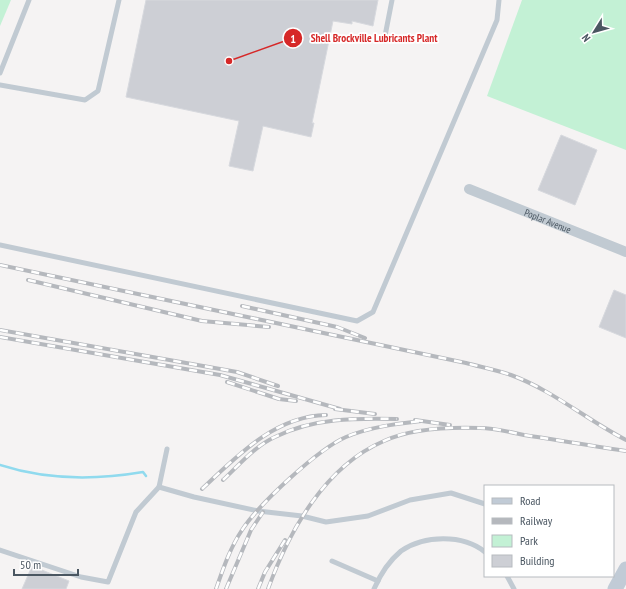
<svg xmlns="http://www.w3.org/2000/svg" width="626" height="589" viewBox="0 0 626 589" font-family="'PT Sans Narrow',sans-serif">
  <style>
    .green { fill: #c3f1d5 }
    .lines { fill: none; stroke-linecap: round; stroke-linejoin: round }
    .stream { stroke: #90daee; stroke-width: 2.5 }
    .building { fill: #cdcfd5; stroke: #d7d9de }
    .lane { stroke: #c1cad2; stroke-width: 5 }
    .street { stroke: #c1cad2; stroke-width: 10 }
    .secondary { stroke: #c1cbd6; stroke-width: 15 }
    .rail-casing { stroke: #b5b8bd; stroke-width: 4 }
    .rail { stroke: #fff; stroke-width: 2.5; stroke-dasharray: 8; stroke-linecap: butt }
    .labels { text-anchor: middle; stroke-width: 3.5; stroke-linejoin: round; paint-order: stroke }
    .street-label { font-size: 10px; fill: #4a5661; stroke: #fff }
    .leader { fill: none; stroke: #d62828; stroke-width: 1.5 }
    .callout-dot { fill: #d62828; stroke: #fff; stroke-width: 1.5 }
    .mark-label { font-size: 12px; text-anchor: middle; font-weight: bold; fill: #fff }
    .callout-label { font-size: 11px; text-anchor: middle; font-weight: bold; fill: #d62828; stroke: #fff; stroke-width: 3.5; stroke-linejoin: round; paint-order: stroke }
  </style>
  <rect width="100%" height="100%" fill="#f5f3f3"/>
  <!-- green -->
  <g class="green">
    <polygon points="0,0 11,0 0,26"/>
    <polygon points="522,0 626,0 626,150 487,96"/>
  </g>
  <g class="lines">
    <!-- stream -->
    <path class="stream" d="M0,465c46,15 96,15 143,7l3,4"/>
  </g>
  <!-- building -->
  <g class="building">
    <polygon points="146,0 378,0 373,26 352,21 352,24 333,21 312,123 314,123 311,137 263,126 253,171 229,166 239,121 126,97"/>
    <polygon points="561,135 597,150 575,205 538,190"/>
    <polygon points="614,290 626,295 626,338 599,327"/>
    <polygon points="32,566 69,581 66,589 22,589"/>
  </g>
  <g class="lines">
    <!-- lane -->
    <g class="lane">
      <polyline points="384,41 392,0"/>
      <polyline points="0,73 29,0"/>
      <polyline points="0,85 85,100 98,91 119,0"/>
      <polyline points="0,245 357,321 373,312 497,20 499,0"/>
      <polyline points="159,487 167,449"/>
      <polyline points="0,550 81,577 108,582 136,512 159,487 194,497 258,511 302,516 326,522 368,516 410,500 451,493 485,504"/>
      <polyline points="332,561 378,581"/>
      <polyline points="507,576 514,589"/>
      <path d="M374,589c6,-14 15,-28 27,-38 23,-16 62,-17 84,1"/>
    </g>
    <!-- street -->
    <path class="street" id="s1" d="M469,189l157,63"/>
    <!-- secondary -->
    <polyline class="secondary" points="615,589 626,569"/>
    <defs>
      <g id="rail">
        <path d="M0,265l466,98c15,4 30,7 45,12 41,15 76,45 115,65"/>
        <polyline points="28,280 202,321 269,327"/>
        <polyline points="242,306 337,327 365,338"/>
        <polyline points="0,330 237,372 278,386"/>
        <polyline points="0,337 220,375 340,409"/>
        <polyline points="227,382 279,399 296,401"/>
        <polyline points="335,409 375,414"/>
        <polyline points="415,420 450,425"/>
        <path d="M223,480c16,-15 32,-34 52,-43 38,-19 80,-19 122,-18"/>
        <path d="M202,489c35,-33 73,-73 124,-74"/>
        <path d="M216,589c7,-20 14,-41 26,-59 17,-26 76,-81 104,-93 24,-10 49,-13 75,-16"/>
        <polyline points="226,589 251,530 263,512"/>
        <polyline points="258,589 265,572 285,540"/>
        <path d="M268,589c21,-58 57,-123 116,-148 28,-13 65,-14 96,-13 14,0 30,4 44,7 34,5 68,11 102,16"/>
      </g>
    </defs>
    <!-- rail casing -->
    <use href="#rail" class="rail-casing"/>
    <!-- rail -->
    <use href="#rail" class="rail"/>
  </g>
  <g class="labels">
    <!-- street labels -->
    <g class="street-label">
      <text dy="4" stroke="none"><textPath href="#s1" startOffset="85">Poplar Avenue</textPath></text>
    </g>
  </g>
  <!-- callouts -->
  <path class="leader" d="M229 61L293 38"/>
  <g class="callout-dot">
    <circle cx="229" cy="61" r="4"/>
    <circle cx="293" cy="38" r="10"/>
  </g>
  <g class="mark-label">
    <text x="293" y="43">1</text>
  </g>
  <g class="callout-label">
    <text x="374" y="42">Shell Brockville Lubricants Plant</text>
  </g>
  <!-- legend -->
  <rect x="484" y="485" width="130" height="92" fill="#ffffff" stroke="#b7bbc0"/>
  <rect x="492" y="498" width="20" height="6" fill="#c1cbd6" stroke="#b7bbc0"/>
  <text x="520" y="505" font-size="12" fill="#4a5661">Road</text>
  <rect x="492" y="518" width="20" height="6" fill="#b5b8bd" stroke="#b7bbc0"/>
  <text x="520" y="525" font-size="12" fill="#4a5661">Railway</text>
  <rect x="492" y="535" width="20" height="12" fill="#c3f1d5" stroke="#b7bbc0"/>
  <text x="520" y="545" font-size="12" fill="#4a5661">Park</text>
  <rect x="492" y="555" width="20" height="12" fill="#cdcfd5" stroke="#b7bbc0"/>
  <text x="520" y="565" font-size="12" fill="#4a5661">Building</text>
  <!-- north arrow -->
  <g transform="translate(594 32) rotate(233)" stroke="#ffffff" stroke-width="3" paint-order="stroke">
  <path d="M0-3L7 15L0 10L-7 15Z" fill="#4a5661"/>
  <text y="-6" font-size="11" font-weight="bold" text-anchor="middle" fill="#4a5661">N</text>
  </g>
  <!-- scale -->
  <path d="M14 569v6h64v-6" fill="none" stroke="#4a5661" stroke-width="2"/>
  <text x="20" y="569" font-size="12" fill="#4a5661" stroke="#ffffff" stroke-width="3" paint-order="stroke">50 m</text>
</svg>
